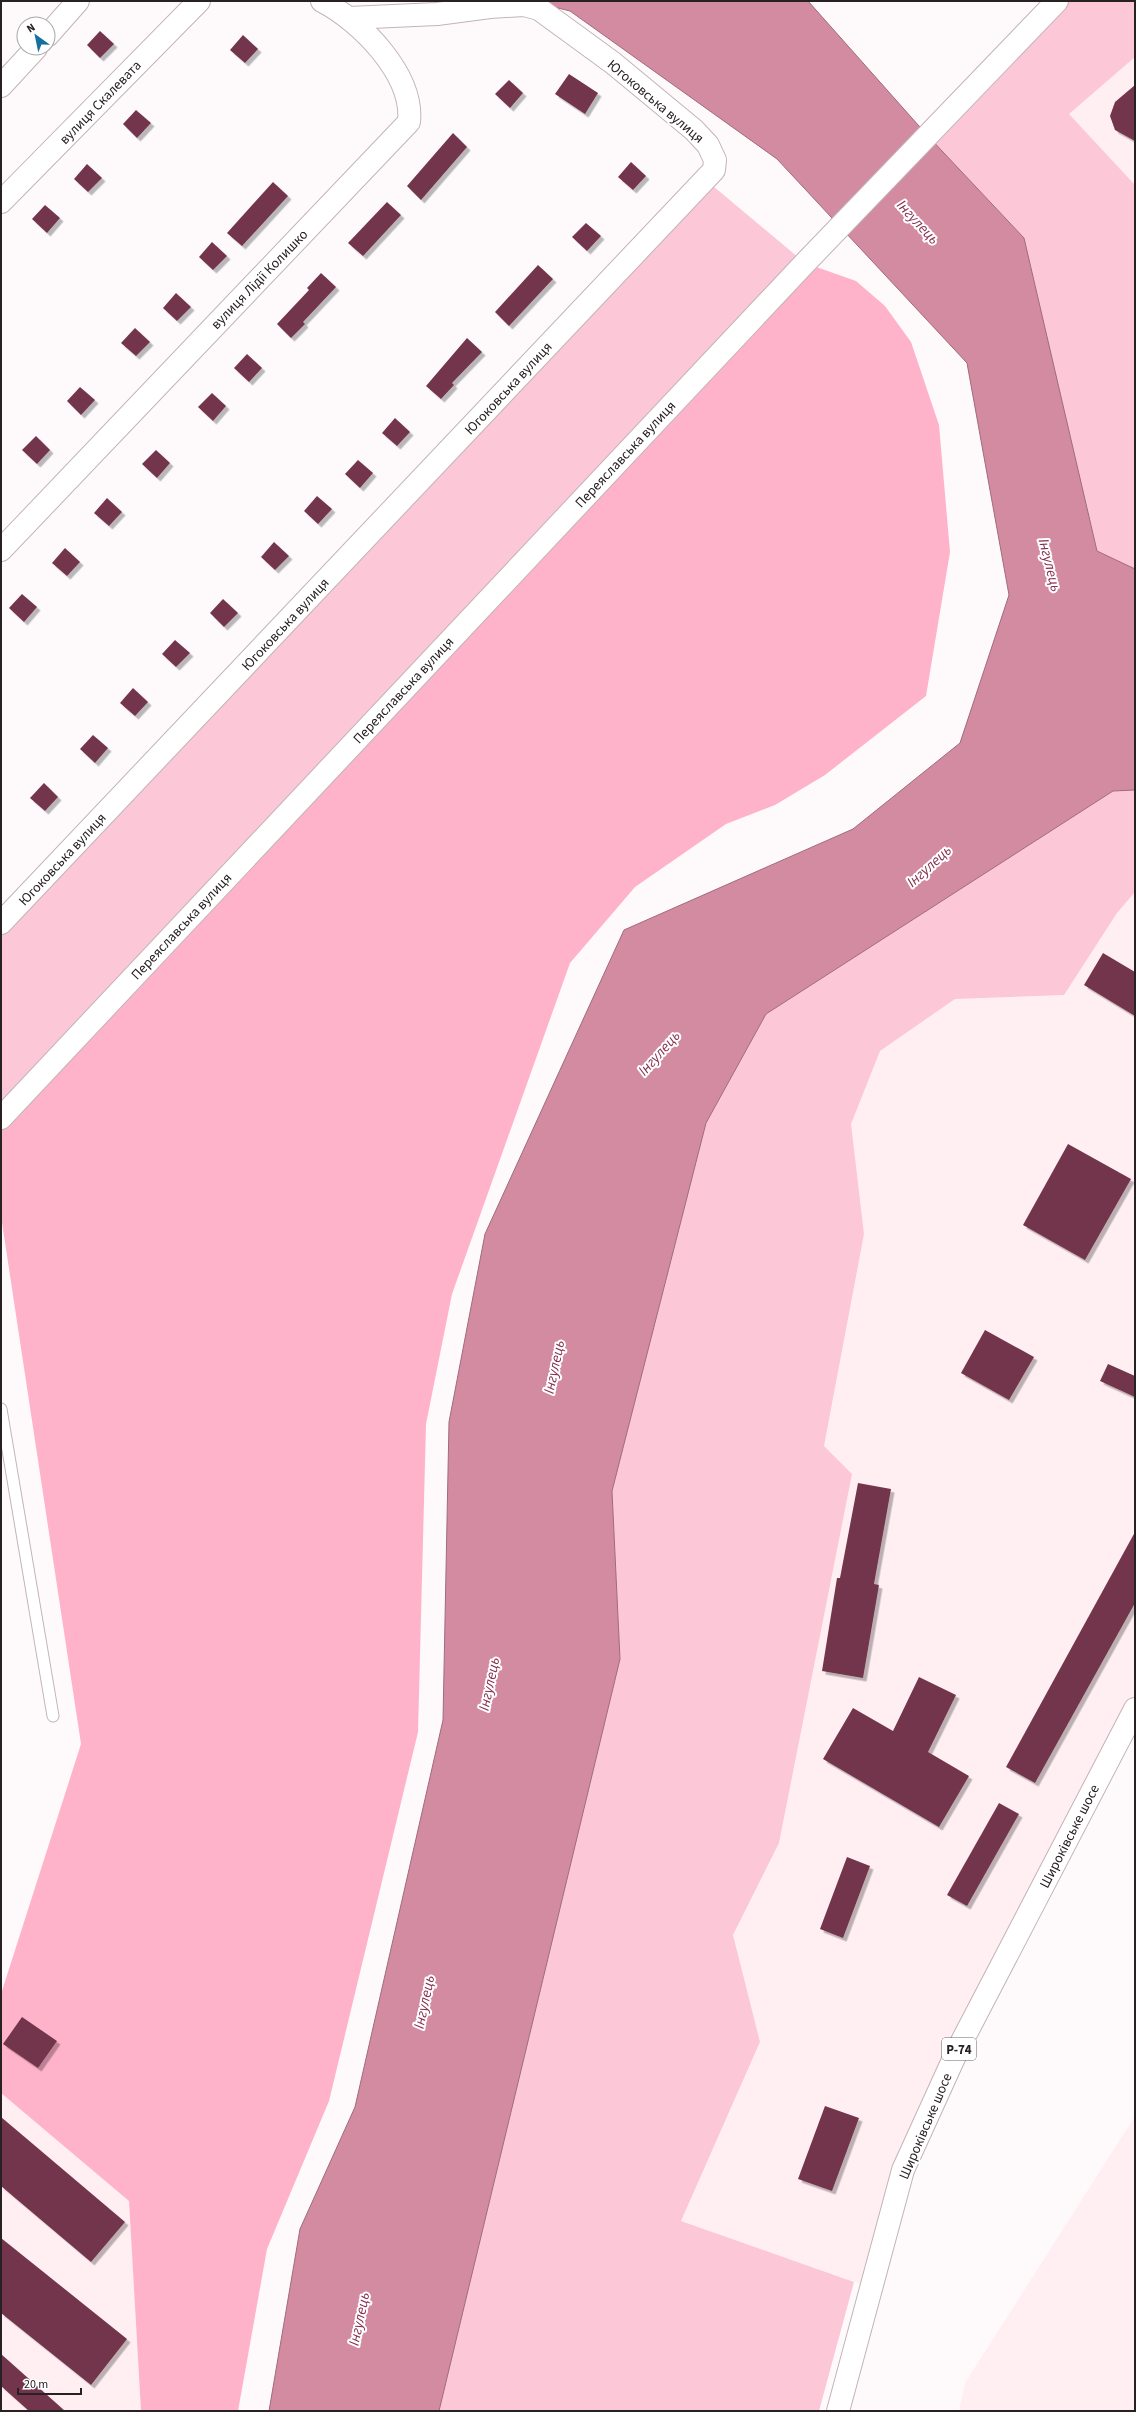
<svg xmlns="http://www.w3.org/2000/svg" width="1136" height="2412" viewBox="0 0 1136 2412" font-family="'Source Sans 3',sans-serif">
  <style>
    .built { fill: #ffeff3 }
    .green { fill: #fcc7d7 }
    .forest { fill: #feb3ca }
    .water { fill: #d38ba2; stroke: #9f6b7c }
    .building { fill: #73344b; filter: url(#shadow) }
    .lines { fill: none; stroke-linecap: round; stroke-linejoin: round }
    .service-casing { stroke: #c3b3b7; stroke-width: 13 }
    .minor-casing { stroke: #c3b3b7; stroke-width: 24 }
    .tertiary-casing { stroke: #c3b3b7; stroke-width: 24 }
    .primary-casing { stroke: #c3b3b7; stroke-width: 24 }
    .service { stroke: #fff; stroke-width: 11 }
    .minor { stroke: #fff; stroke-width: 22 }
    .tertiary { stroke: #fff; stroke-width: 22 }
    .primary { stroke: #fff; stroke-width: 22 }
    .labels { text-anchor: middle; stroke-width: 4; stroke-linejoin: round; paint-order: stroke }
    .shield { fill: #fff; stroke: #686465; stroke-width: 1 }
    .shield-label { font-size: 13px; font-weight: bold; fill: #272123 }
    .street-label { font-size: 14px; fill: #272123; stroke: #fff }
    .water-label { font-size: 15px; font-style: italic; fill: #883253; stroke: #fff }
  </style>
  <defs>
    <filter id="shadow"><feDropShadow dx="3.5" dy="3.5" stdDeviation="0" flood-color="#0004"/></filter>
  </defs>
  <rect width="100%" height="100%" fill="#fefafb"/>
  <!-- built -->
  <g class="built">
    <polygon points="1135,57 1135,185 1069,114"/>
    <polygon points="1135,892 1135,1718 903,2170 872,2288 681,2221 760,2043 733,1935 779,1843 852,1474 824,1446 864,1234 850,1124 880,1051 955,999 1064,995 1117,913"/>
    <polygon points="1,2093 129,2201 141,2411 1,2411"/>
    <polygon points="1135,2116 1135,2411 959,2411 965,2383"/>
  </g>
  <!-- green -->
  <g class="green">
    <polygon points="1068,1 1135,1 1135,57 1069,114 1135,185 1135,569 1097,551 1024,238 927,135"/>
    <polygon points="707,181 805,263 1,1118 1,924"/>
    <polygon points="1135,790 1135,892 1117,913 1064,995 955,999 880,1051 851,1124 864,1234 824,1446 852,1474 779,1843 733,1935 760,2042 681,2221 854,2282 819,2411 439,2411 620,1659 612,1491 706,1123 766,1014 1113,791"/>
  </g>
  <!-- forest -->
  <polygon class="forest" points="805,263 856,281 885,306 911,342 939,425 950,552 926,696 825,775 775,805 726,824 635,887 570,963 452,1294 426,1424 418,1732 329,2101 267,2249 238,2411 141,2411 129,2201 1,2093 1,1994 81,1744 1,1216 1,1118"/>
  <!-- water -->
  <polygon class="water" points="530,1 808,1 927,135 1024,238 1097,551 1135,569 1135,790 1113,791 766,1014 706,1123 612,1491 620,1659 439,2411 269,2411 300,2229 355,2107 443,1720 449,1422 485,1234 624,930 853,829 960,743 1009,595 967,363 777,159 570,11"/>
  <!-- building -->
  <g class="building">
    <polygon points="100,31 114,44 100,58 87,45"/>
    <polygon points="243,35 258,49 245,63 230,50"/>
    <polygon points="569,74 598,93 585,114 555,94"/>
    <polygon points="509,80 523,93 510,108 495,94"/>
    <polygon points="1135,85 1135,141 1115,130 1110,116 1115,102"/>
    <polygon points="136,110 151,123 137,138 123,124"/>
    <polygon points="453,133 467,147 421,200 407,186"/>
    <polygon points="631,162 646,176 633,190 618,177"/>
    <polygon points="87,164 102,178 88,192 74,179"/>
    <polygon points="273,182 288,196 242,246 227,233"/>
    <polygon points="387,202 401,215 363,256 348,243"/>
    <polygon points="45,205 60,218 47,233 32,219"/>
    <polygon points="586,223 601,236 587,251 572,237"/>
    <polygon points="212,242 227,256 213,270 199,257"/>
    <polygon points="538,265 553,279 509,326 495,312"/>
    <polygon points="321,273 336,287 303,322 305,324 291,338 277,324 309,290 307,288"/>
    <polygon points="176,293 191,307 177,321 163,308"/>
    <polygon points="135,328 150,342 136,356 121,343"/>
    <polygon points="467,338 482,352 452,383 454,385 441,399 426,386"/>
    <polygon points="247,354 262,368 249,382 234,368"/>
    <polygon points="80,387 95,400 81,415 67,401"/>
    <polygon points="212,393 226,406 213,421 198,407"/>
    <polygon points="395,418 410,432 397,446 382,433"/>
    <polygon points="36,436 50,450 37,464 22,450"/>
    <polygon points="156,450 170,463 157,478 142,464"/>
    <polygon points="358,460 373,473 360,488 345,474"/>
    <polygon points="317,496 332,509 318,524 304,511"/>
    <polygon points="107,498 122,512 109,526 94,513"/>
    <polygon points="274,542 289,556 275,570 261,557"/>
    <polygon points="65,548 80,562 67,576 52,563"/>
    <polygon points="22,594 37,607 24,622 9,608"/>
    <polygon points="223,599 238,613 224,627 210,613"/>
    <polygon points="175,640 190,653 176,667 162,654"/>
    <polygon points="133,688 148,702 135,716 120,703"/>
    <polygon points="93,735 108,748 95,763 80,749"/>
    <polygon points="44,783 58,797 45,811 30,798"/>
    <polygon points="1103,953 1135,972 1135,1016 1084,985"/>
    <polygon points="1068,1144 1131,1179 1085,1260 1023,1225"/>
    <polygon points="985,1330 1034,1357 1009,1400 961,1373"/>
    <polygon points="1108,1364 1135,1376 1135,1397 1100,1381"/>
    <polygon points="858,1483 891,1489 874,1584 879,1585 863,1678 822,1671 837,1578 840,1578"/>
    <polygon points="1135,1532 1135,1603 1035,1783 1006,1767"/>
    <polygon points="919,1677 956,1695 928,1752 969,1776 939,1827 823,1759 853,1708 893,1731"/>
    <polygon points="999,1803 1019,1814 967,1906 947,1895"/>
    <polygon points="847,1857 870,1866 843,1938 820,1929"/>
    <polygon points="22,2017 57,2041 38,2068 3,2044"/>
    <polygon points="825,2106 859,2118 832,2191 798,2179"/>
    <polygon points="1,2117 125,2222 91,2262 1,2186"/>
    <polygon points="1,2238 127,2339 91,2385 1,2313"/>
    <polygon points="1,2354 65,2411 29,2411 1,2386"/>
  </g>
  <g class="lines">
    <defs>
      <polyline id="service" points="1,1409 53,1716"/>
      <g id="minor">
        <polyline points="48,35 78,1"/>
        <polyline points="1,86 36,48"/>
        <polyline points="1,202 199,1"/>
        <path d="M1,550l408,-428c5,-47 -48,-101 -87,-121"/>
        <polyline points="1,923 714,170 715,160 708,145 694,130 613,63 539,9 524,5 490,7 437,14 349,18"/>
      </g>
      <polyline id="tertiary" points="1,1118 805,263 1057,1"/>
      <polyline id="primary" points="838,2411 903,2170 958,2049 1135,1709"/>
    </defs>
    <!-- service casing -->
    <use href="#service" class="service-casing"/>
    <!-- minor casing -->
    <use href="#minor" class="minor-casing"/>
    <!-- tertiary casing -->
    <use href="#tertiary" class="tertiary-casing"/>
    <!-- primary casing -->
    <use href="#primary" class="primary-casing"/>
    <!-- service -->
    <use href="#service" class="service"/>
    <!-- minor -->
    <use href="#minor" class="minor"/>
    <!-- tertiary -->
    <use href="#tertiary" class="tertiary"/>
    <!-- primary -->
    <use href="#primary" class="primary"/>
  </g>
  <g class="labels">
    <!-- shield labels -->
    <rect class="shield" x="942" y="2038" width="34" height="22" rx="3"/>
    <g class="shield-label">
      <text x="959" y="2054">Р-74</text>
    </g>
    <!-- street labels -->
    <g class="street-label">
      <text transform="translate(656 101) rotate(40)" y="5">Югоковська вулиця</text>
      <text transform="translate(100 102) rotate(-46)" y="5">вулиця Скалевата</text>
      <text transform="translate(259 279) rotate(-46)" y="5">вулиця Лідії Колишко</text>
      <text transform="translate(508 388) rotate(-47)" y="5">Югоковська вулиця</text>
      <text transform="translate(625 454) rotate(-47)" y="5">Переяславська вулиця</text>
      <text transform="translate(285 624) rotate(-47)" y="5">Югоковська вулиця</text>
      <text transform="translate(403 690) rotate(-47)" y="5">Переяславська вулиця</text>
      <text transform="translate(62 859) rotate(-47)" y="5">Югоковська вулиця</text>
      <text transform="translate(181 926) rotate(-47)" y="5">Переяславська вулиця</text>
      <text transform="translate(1069 1836) rotate(-63)" y="5">Широківське шосе</text>
      <text transform="translate(925 2126) rotate(-67)" y="5">Широківське шосе</text>
    </g>
    <!-- water labels -->
    <g class="water-label">
      <text transform="translate(918 222) rotate(47)" y="5">Інгулець</text>
      <text transform="translate(1050 565) rotate(76)" y="5">Інгулець</text>
      <text transform="translate(929 866) rotate(-42)" y="5">Інгулець</text>
      <text transform="translate(659 1053) rotate(-48)" y="5">Інгулець</text>
      <text transform="translate(554 1367) rotate(-78)" y="5">Інгулець</text>
      <text transform="translate(489 1684) rotate(-78)" y="5">Інгулець</text>
      <text transform="translate(424 2002) rotate(-78)" y="5">Інгулець</text>
      <text transform="translate(359 2319) rotate(-78)" y="5">Інгулець</text>
    </g>
  </g>
  <!-- border -->
  <rect width="1136" height="2412" fill="none" stroke="#272123" stroke-width="4"/>
  <!-- north arrow -->
  <g transform="translate(36 36) rotate(327)"><circle r="19" fill="#ffffff" stroke="#a9a6a7"/>
  <path d="M0-3L7 15L0 10L-7 15Z" fill="#14719f"/>
  <text y="-6" font-size="11" font-weight="bold" text-anchor="middle" fill="#272123">N</text>
  </g>
  <!-- scale -->
  <path d="M18 2388v6h63v-6" fill="none" stroke="#272123" stroke-width="2"/>
  <text x="24" y="2388" font-size="12" fill="#272123" stroke="#ffffff" stroke-width="3" paint-order="stroke">20 m</text>
</svg>
